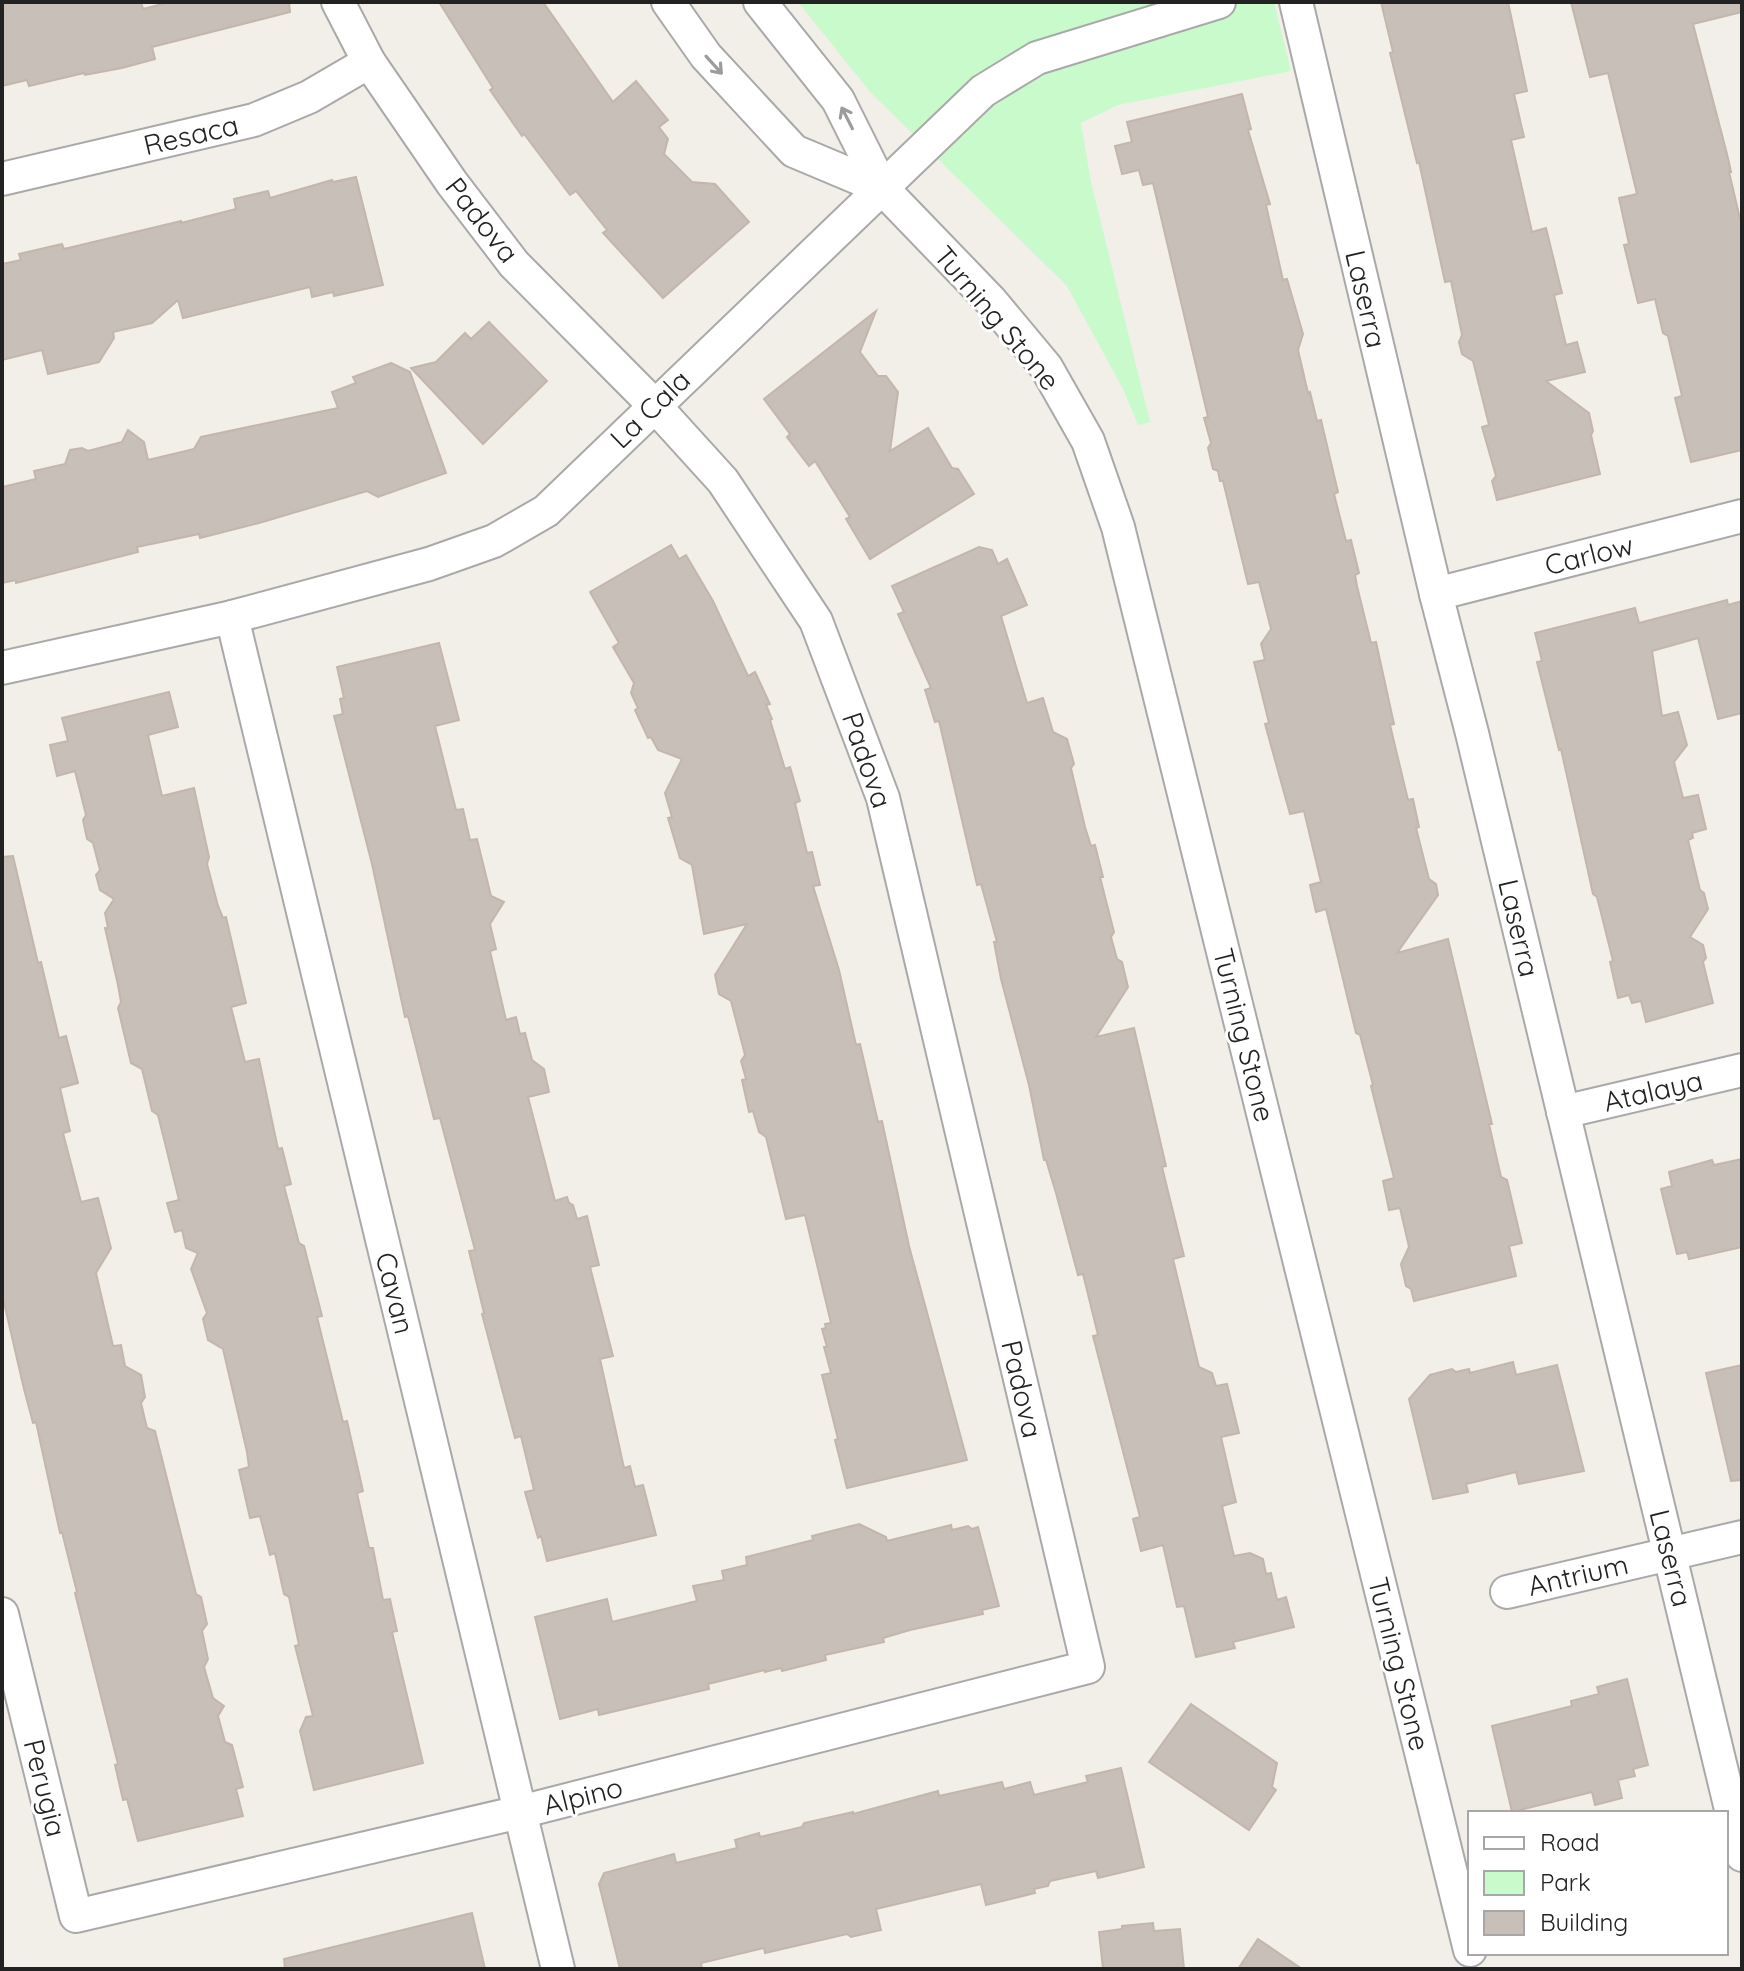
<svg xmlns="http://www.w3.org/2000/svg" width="1744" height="1971" viewBox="0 0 1744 1971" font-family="Quicksand,sans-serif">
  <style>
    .park { fill: #c8facc }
    .building { fill: #c7bfb8; stroke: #c4b6ab; stroke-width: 2 }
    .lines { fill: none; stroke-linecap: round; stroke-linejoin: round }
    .street-casing { stroke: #a9a9a9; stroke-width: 36 }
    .street { stroke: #fff; stroke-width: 32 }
    .oneway { stroke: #9c9c9c }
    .labels { text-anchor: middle; stroke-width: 6; stroke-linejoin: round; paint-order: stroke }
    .street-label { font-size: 28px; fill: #222; stroke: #fff }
  </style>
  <rect width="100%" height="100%" fill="#f2efe9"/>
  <!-- park -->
  <polygon class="park" points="798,2 1274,2 1291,71 1118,105 1081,123 1091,182 1150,422 1138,425 1124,391 1067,286 871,93"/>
  <!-- building -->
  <g class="building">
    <polygon points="2,2 141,2 143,9 170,2 289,2 290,12 152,47 155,59 122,68 85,75 84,73 29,86 27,80 2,86"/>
    <polygon points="439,2 543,2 613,102 636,81 668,120 659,127 668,139 664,154 692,182 715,184 749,222 663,298 603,233 607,230 576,191 570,195 524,134 522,136 490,90 493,88"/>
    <polygon points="1381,2 1508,2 1527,91 1514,94 1524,137 1511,140 1532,232 1546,228 1562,293 1554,295 1566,345 1577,342 1585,372 1546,381 1589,413 1593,431 1591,435 1600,474 1497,500 1492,481 1496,476 1482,427 1489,425 1473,361 1462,354 1459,342 1462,335 1451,281 1445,282 1419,162 1417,163 1390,53 1393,52"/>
    <polygon points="1571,2 1741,2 1742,12 1693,24 1727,154 1731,172 1729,172 1742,227 1742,450 1691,462 1675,398 1682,396 1668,336 1663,333 1655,299 1638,303 1624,245 1629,244 1619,198 1637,194 1608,73 1590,77"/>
    <polygon points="1242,94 1251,129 1248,130 1270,204 1266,205 1283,280 1287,279 1303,334 1298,350 1308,393 1310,392 1317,421 1321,420 1338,492 1334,494 1346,541 1351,540 1359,573 1355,575 1357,586 1371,643 1376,642 1394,724 1390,725 1408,800 1413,799 1419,827 1416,828 1429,879 1436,884 1438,895 1397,953 1448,939 1492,1124 1489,1124 1501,1177 1507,1180 1522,1243 1509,1246 1516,1276 1414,1301 1411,1289 1406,1286 1401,1264 1409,1247 1400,1208 1389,1210 1383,1181 1394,1178 1371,1086 1373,1085 1360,1035 1356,1033 1326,909 1316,912 1310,885 1321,882 1304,811 1290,814 1265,724 1269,723 1254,662 1265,660 1261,644 1271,629 1259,582 1248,584 1223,481 1220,481 1218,471 1213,469 1208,448 1211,443 1204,418 1208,417 1153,183 1143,185 1139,170 1122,174 1115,146 1132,142 1127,122"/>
    <polygon points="356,177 383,285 334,296 333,292 312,297 310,287 183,318 178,300 152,323 113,332 114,338 99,362 48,374 42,350 2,360 2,264 21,260 19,254 62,244 64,249 181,221 181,223 236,209 234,199 268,191 270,198 332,180 333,182"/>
    <polygon points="876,311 860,352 878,376 886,376 898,392 890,451 928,428 952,468 958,469 974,494 870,559 846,519 850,517 815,461 809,466 787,437 790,434 764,399"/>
    <polygon points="489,322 547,381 483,444 411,368 436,362 465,333 471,339"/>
    <polygon points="391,363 410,372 446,473 378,497 367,491 259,523 200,538 199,534 137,547 138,552 16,583 16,580 2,583 2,487 36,479 34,471 65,464 70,450 82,448 88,451 122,442 128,430 144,442 148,460 194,449 201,437 338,408 332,392 356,383 353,377"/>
    <polygon points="671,545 679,559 686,555 713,601 748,676 755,672 770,704 766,705 772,719 770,720 785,769 790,767 800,801 795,803 807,853 812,852 820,885 813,886 839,970 856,1045 860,1044 878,1122 882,1121 909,1246 967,1460 847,1488 835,1440 838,1439 822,1375 831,1373 824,1347 827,1347 822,1329 826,1328 825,1324 831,1323 805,1215 786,1219 766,1137 759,1132 753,1111 749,1112 742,1080 746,1079 741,1061 745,1055 731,1001 719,994 715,975 747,924 704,934 692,865 680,858 668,818 672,817 665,793 682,759 658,750 651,737 648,738 635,710 638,708 631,693 634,683 613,647 619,643 590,592"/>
    <polygon points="979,547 992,550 998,564 1007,559 1027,605 1001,616 1027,703 1043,698 1053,732 1067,739 1074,764 1071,768 1085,827 1091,846 1095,845 1103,877 1100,877 1114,932 1111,937 1117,959 1122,962 1128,987 1096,1037 1134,1028 1166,1166 1162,1167 1184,1256 1173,1259 1199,1367 1212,1373 1216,1386 1227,1384 1239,1433 1221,1437 1236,1502 1222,1506 1234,1556 1250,1553 1263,1559 1266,1574 1271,1573 1277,1600 1286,1597 1294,1627 1233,1642 1235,1648 1196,1657 1184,1606 1177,1607 1163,1545 1141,1551 1133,1519 1140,1517 1093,1336 1098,1335 1083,1274 1078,1275 1056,1193 1046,1160 1044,1160 1029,1085 1001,979 994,942 997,942 981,884 977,885 939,721 935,722 925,690 931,688 898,614 904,612 892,586"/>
    <polygon points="1727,600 1728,605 1742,601 1742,713 1718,719 1698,638 1652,651 1662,716 1678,712 1687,745 1674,762 1683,798 1698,795 1706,829 1692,833 1693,838 1688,840 1700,890 1704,893 1708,909 1690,937 1703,945 1706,958 1703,962 1713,1003 1646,1022 1641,1001 1632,1003 1629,995 1618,998 1610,962 1613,961 1597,897 1593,894 1561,749 1559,750 1537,662 1542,661 1535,633 1635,608 1639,623"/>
    <polygon points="439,643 459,720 435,726 456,810 463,809 470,840 477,839 491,896 504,902 490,924 496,949 490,951 506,1020 516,1017 520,1034 525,1033 532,1060 544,1069 549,1092 528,1097 555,1201 567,1197 569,1203 573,1205 577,1219 587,1216 599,1265 590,1267 613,1356 600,1359 624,1468 630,1466 635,1487 643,1485 656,1535 547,1561 541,1536 538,1538 525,1492 534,1490 521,1436 515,1438 482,1314 484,1313 469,1251 475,1250 440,1118 434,1119 408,1016 405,1017 372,864 334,716 343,714 340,699 344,698 337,667"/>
    <polygon points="169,692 178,727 148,735 162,796 194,788 209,857 207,864 218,906 223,918 226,917 246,1003 231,1007 245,1062 259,1059 278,1149 282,1148 291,1184 284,1186 299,1243 304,1246 322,1316 317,1317 343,1422 347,1421 363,1491 357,1493 369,1548 373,1548 383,1600 390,1599 397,1631 392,1632 423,1763 314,1790 300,1731 306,1717 313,1716 295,1646 299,1645 289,1597 284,1594 275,1553 270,1555 260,1516 250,1518 239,1470 249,1467 247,1452 223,1349 208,1340 203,1319 207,1313 191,1269 198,1253 186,1248 182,1230 175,1232 167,1203 179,1200 158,1115 152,1111 142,1069 131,1063 118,1008 121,1002 118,985 105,928 108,928 105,913 114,899 100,890 96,875 100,870 93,843 87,839 83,820 86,815 75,771 57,776 50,745 68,741 62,718"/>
    <polygon points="13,856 38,963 41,962 59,1038 66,1036 78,1083 60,1088 70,1131 63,1133 81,1202 98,1198 111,1248 96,1273 113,1346 121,1345 125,1366 141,1375 145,1397 141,1403 147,1428 155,1431 196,1594 201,1597 207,1624 202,1631 208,1659 204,1667 213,1698 224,1706 218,1716 225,1742 232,1745 243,1787 236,1789 243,1816 138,1841 127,1799 123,1800 115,1765 118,1764 75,1593 77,1592 62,1532 60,1533 36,1422 33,1423 24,1389 2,1294 2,857"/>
    <polygon points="1742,1159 1742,1247 1689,1259 1687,1252 1677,1254 1661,1189 1672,1186 1669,1172 1712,1160 1714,1165"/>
    <polygon points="1513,1362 1516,1375 1557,1365 1584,1471 1519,1484 1516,1472 1466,1484 1468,1492 1433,1499 1409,1399 1430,1375 1452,1369 1456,1372 1469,1369 1470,1373"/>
    <polygon points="1742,1365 1742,1480 1731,1481 1706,1373"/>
    <polygon points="859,1524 886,1537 887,1541 951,1525 952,1530 968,1526 972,1529 978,1527 999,1606 982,1610 983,1614 910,1630 883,1638 884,1642 825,1655 826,1660 782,1671 781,1668 765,1672 765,1670 708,1684 709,1689 599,1715 598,1709 560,1719 535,1617 607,1599 612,1622 697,1601 693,1586 724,1580 722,1571 747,1565 746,1557 813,1540 812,1536"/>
    <polygon points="1627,1679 1648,1765 1633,1769 1635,1776 1618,1780 1622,1798 1595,1805 1592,1792 1512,1812 1492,1726 1572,1706 1571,1701 1599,1694 1597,1687"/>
    <polygon points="1191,1704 1277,1763 1272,1787 1276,1790 1249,1830 1149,1762"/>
    <polygon points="1121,1768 1144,1867 1098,1878 1096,1871 1050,1881 1048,1886 1034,1889 1035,1893 986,1905 981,1884 876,1909 881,1930 851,1937 847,1934 765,1953 764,1948 701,1963 702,1969 620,1969 599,1884 604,1873 674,1854 676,1863 737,1848 735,1840 759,1833 760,1837 802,1827 804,1823 853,1812 853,1814 938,1791 939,1796 1002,1782 1004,1789 1030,1782 1034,1795 1088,1782 1086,1776"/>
    <polygon points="472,1913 485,1969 285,1969 284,1959"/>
    <polygon points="1153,1923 1154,1931 1180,1929 1184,1969 1103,1969 1099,1932 1122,1929 1122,1926"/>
    <polygon points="1258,1939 1302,1969 1238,1969"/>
  </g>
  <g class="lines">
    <defs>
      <g id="street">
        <polyline points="668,2 706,56 794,151 882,188"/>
        <polyline points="760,2 838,100 882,188 991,301 1046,367 1088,441 1118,527 1470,1950"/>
        <polyline points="1296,2 1436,594 1472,733 1742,1855"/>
        <polyline points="2,179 254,120 309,97 369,62"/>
        <polyline points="1436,594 1742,516"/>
        <polyline points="232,617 558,1969"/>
        <polyline points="2,668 232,617 429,564 494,541 546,511 983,91 1037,58 1219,2"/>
        <polyline points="1563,1112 1742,1070"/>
        <polyline points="1507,1592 1742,1537"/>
        <polyline points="2,1614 76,1916 520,1812 1088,1667 883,798 816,621 723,481 654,405 514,264 452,183 369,62 338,2"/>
      </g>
    </defs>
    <!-- street casing -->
    <use href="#street" class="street-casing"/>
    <!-- street -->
    <use href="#street" class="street"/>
  </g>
  <!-- one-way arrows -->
  <defs><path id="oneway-shaft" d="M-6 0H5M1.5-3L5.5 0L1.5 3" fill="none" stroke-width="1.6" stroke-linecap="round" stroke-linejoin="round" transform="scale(2)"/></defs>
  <g class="oneway">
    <use href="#oneway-shaft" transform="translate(714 65) rotate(48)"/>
    <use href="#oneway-shaft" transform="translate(847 118) rotate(-117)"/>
  </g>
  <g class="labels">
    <!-- street labels -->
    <g class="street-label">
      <text transform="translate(191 135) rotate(-13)" y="10">Resaca</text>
      <text transform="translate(482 220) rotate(52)" y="10">Padova</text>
      <text transform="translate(1366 299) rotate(77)" y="10">Laserra</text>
      <text transform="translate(997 318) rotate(50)" y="10">Turning Stone</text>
      <text transform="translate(650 409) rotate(-44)" y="10">La Cala</text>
      <text transform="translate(1589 555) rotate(-14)" y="10">Carlow</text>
      <text transform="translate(867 760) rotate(71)" y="10">Padova</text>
      <text transform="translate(1519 928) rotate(77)" y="10">Laserra</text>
      <text transform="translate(1244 1035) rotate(76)" y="10">Turning Stone</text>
      <text transform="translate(1653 1091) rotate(-13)" y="10">Atalaya</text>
      <text transform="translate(395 1293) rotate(76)" y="10">Cavan</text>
      <text transform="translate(1022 1389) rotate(77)" y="10">Padova</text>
      <text transform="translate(1671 1558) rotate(76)" y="10">Laserra</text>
      <text transform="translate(1578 1575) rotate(-13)" y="10">Antrium</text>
      <text transform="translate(1399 1664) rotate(76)" y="10">Turning Stone</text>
      <text transform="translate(45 1788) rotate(76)" y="10">Perugia</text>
      <text transform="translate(583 1796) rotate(-14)" y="10">Alpino</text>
    </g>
  </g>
  <!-- border -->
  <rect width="1744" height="1971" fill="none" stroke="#222222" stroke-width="8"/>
  <!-- legend -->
  <rect x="1468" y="1811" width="260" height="144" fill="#ffffff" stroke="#a7a7a7" stroke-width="2"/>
  <rect x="1484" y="1837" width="40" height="12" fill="#ffffff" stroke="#a7a7a7" stroke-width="2"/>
  <text x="1540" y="1851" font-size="24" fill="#222222">Road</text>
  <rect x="1484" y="1871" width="40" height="24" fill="#c8facc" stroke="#a7a7a7" stroke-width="2"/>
  <text x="1540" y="1891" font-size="24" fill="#222222">Park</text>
  <rect x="1484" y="1911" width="40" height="24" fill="#c7bfb8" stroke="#a7a7a7" stroke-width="2"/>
  <text x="1540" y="1931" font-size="24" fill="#222222">Building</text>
</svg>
